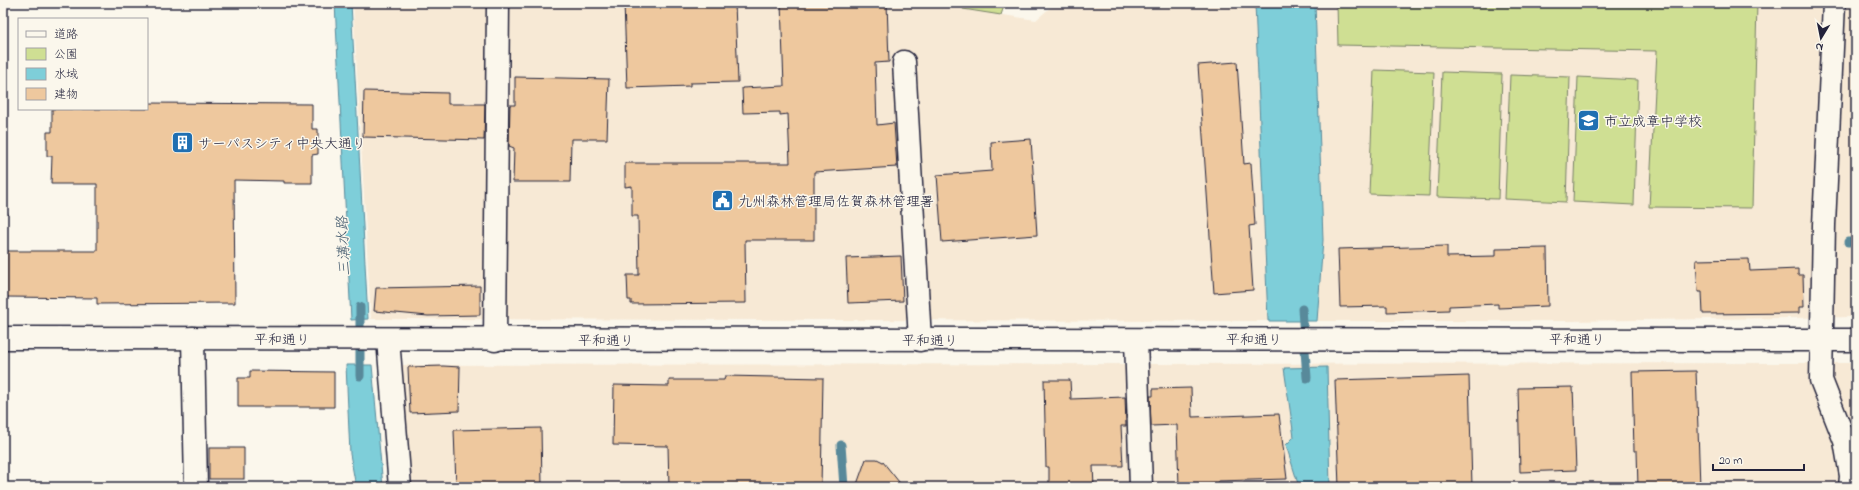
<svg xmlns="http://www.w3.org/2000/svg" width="1859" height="490" viewBox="0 0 1859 490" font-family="'Indie Flower','Klee One',sans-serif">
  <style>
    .built { fill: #f7e9d5 }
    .green { fill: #cfdf93; stroke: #788067 }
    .water { fill: #7eced9; stroke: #59899a }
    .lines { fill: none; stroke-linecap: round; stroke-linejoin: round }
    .stream { stroke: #59899a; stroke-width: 9 }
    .building { fill: #eec89e; stroke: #22223b }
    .minor-casing { stroke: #22223b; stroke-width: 25 }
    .path { stroke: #22223b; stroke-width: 2.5; stroke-dasharray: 1 3; stroke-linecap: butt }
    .minor { stroke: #fbf7ec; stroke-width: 22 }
    .labels { text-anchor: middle; stroke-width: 3; stroke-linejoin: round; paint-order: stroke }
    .poi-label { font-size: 14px; fill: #22223b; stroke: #fbf7ec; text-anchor: start }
    .street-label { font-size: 14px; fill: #22223b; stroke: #fbf7ec }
    .water-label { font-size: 15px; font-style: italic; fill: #3e566a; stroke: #fbf7ec }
  </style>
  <rect width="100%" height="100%" fill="#fbf7ec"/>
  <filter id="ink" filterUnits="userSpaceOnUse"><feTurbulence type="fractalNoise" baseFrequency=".025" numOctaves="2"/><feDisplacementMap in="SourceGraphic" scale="8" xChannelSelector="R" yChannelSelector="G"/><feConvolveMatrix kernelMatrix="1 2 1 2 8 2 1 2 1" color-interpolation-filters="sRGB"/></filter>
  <g filter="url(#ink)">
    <!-- built -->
    <g class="built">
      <polygon points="353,3 961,3 963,9 1036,20 1052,6 1052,3 1255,3 1268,321 371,319"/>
      <polygon points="1315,3 1856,3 1856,317 1567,321 1317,321 1323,240"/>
      <polygon points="1856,363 1856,487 411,487 399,365"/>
    </g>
    <!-- green -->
    <g class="green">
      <polygon points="961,3 1005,3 1001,15 963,9"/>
      <polygon points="1337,3 1757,3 1752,208 1649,207 1657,51 1338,45"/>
      <polygon points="1374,70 1434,72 1429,196 1369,194"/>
      <polygon points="1442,72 1502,74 1498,199 1437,197"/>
      <polygon points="1510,75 1570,77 1566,202 1505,199"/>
      <polygon points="1578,77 1638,80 1634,205 1573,202"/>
    </g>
    <!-- water -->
    <g class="water">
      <polygon points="335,3 351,3 368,319 351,320"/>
      <polygon points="1255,3 1315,3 1323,240 1317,321 1268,321"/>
      <polygon points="346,365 372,365 383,487 356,487 350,454"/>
      <polygon points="1327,367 1330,487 1299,487 1286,445 1294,437 1284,368"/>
    </g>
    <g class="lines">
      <!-- stream -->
      <g class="stream">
        <polyline points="1848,242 1856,242"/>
        <polyline points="1302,309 1307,378"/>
        <polyline points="360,376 360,307"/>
        <polyline points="841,445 844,487"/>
      </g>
    </g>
    <!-- building -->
    <g class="building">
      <polygon points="624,3 699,3 699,5 735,3 738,82 690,83 690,86 627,88"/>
      <polygon points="781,3 887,3 889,62 875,63 877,125 894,123 897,167 814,172 814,240 745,240 746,303 631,304 631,300 628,300 627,275 639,275 638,216 632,216 632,186 625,187 625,163 790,163 788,114 780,115 780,112 743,113 742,88 784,86"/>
      <polygon points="1237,62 1244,164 1251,163 1255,225 1249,226 1253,290 1214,293 1198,65"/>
      <polygon points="515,77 609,79 607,139 571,139 570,182 513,182 514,148 509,146 510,105 515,105"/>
      <polygon points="364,91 448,93 448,104 485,104 484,140 363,137"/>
      <polygon points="147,103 312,104 312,129 318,129 318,154 312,155 312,183 284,183 284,181 234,180 235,303 97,304 97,298 6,297 6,251 97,251 97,184 51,184 52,156 47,156 47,132 52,132 52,109 147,109"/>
      <polygon points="1031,139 1037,235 942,242 937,175 992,171 991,142"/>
      <polygon points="1447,246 1447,257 1496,256 1496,249 1547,248 1548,306 1498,308 1498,304 1449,306 1449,310 1387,312 1387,306 1340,307 1338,249"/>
      <polygon points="901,256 903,301 848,303 846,258"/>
      <polygon points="1749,259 1750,271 1798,269 1798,275 1803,275 1804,307 1799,307 1799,313 1703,314 1702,292 1698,292 1696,260"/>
      <polygon points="480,286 480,315 428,316 374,311 376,288"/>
      <polygon points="443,366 460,367 459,411 410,413 408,367"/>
      <polygon points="250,371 334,372 334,407 238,407 238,378 250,378"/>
      <polygon points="1696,371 1700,487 1638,487 1637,451 1634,451 1632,372"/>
      <polygon points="725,376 823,378 821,487 669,487 668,446 613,445 614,385 669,386 669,380 724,380"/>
      <polygon points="1469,376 1472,487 1339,487 1335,380"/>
      <polygon points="1044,380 1070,380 1071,399 1125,397 1126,426 1121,426 1123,466 1093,466 1094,487 1049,487 1049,467 1046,467"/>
      <polygon points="1573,387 1576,470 1520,472 1518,388"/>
      <polygon points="1191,388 1192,417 1279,414 1287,479 1218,481 1218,484 1179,486 1177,425 1151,426 1150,396 1153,396 1153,389"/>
      <polygon points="541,428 542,486 456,486 454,430"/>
      <rect x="209" y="448" width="35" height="31"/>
      <polygon points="866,459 877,459 883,462 903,487 856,487"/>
    </g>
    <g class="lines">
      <defs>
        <g id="minor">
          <polyline points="1834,3 1824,225 1821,380 1845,441 1851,476 1850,487"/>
          <polyline points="904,62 920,340"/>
          <polyline points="3,338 1856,340"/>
          <polyline points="193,338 196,487"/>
          <polyline points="388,339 400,487"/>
          <polyline points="495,340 498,3"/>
          <polyline points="1136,340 1141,487"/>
        </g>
      </defs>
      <!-- minor casing -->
      <use href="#minor" class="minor-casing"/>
      <!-- path -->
      <polyline class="path" points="3,213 10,214"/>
      <!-- minor -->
      <use href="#minor" class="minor"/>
    </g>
  </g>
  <!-- icons -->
  <defs>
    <symbol id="school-square" viewBox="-11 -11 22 22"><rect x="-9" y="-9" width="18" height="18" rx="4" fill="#1f6fb2" stroke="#fbf7ec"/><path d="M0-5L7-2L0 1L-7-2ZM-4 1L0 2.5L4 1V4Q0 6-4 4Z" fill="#fff"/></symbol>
    <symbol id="building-square" viewBox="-11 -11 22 22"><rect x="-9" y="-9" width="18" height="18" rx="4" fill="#1f6fb2" stroke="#fbf7ec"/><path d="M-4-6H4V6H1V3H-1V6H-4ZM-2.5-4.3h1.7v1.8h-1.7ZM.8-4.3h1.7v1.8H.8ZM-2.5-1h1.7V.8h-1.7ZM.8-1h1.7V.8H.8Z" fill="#fff"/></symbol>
    <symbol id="civic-square" viewBox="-11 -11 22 22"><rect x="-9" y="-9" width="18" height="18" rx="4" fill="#1f6fb2" stroke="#fbf7ec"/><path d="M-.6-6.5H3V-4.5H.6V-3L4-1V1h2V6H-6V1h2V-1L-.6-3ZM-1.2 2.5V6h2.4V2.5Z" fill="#fff"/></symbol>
  </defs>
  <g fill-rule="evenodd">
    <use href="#school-square" x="1576" y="108" width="25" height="25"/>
    <use href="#building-square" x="170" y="130" width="25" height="25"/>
    <use href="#civic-square" x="710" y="188" width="25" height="25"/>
  </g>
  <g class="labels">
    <!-- poi labels -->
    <g class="poi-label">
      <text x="1604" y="126">市立成章中学校</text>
      <text x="198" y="148">サーパスシティ中央大通り</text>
      <text x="738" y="206">九州森林管理局佐賀森林管理署</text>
    </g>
    <!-- street labels -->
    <g class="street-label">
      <text x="282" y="344">平和通り</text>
      <text x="1254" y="344">平和通り</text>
      <text x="1577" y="344">平和通り</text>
      <text x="606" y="345">平和通り</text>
      <text x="930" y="345">平和通り</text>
    </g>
    <!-- water labels -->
    <g class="water-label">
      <text transform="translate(343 246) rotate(-93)" y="5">三溝水路</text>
    </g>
  </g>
  <!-- margin -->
  <rect width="1859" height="490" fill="none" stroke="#fbf7ec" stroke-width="16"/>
  <rect x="8" y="8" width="1843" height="474" fill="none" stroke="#22223b" stroke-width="1.5" filter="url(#ink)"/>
  <!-- legend -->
  <rect x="18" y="18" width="130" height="92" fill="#fbf7ec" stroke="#a4a2a5"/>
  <rect x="26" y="31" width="20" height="6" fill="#fbf7ec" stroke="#a4a2a5"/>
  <text x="54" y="38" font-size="12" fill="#22223b">道路</text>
  <rect x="26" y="48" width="20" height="12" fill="#cfdf93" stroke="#a4a2a5"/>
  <text x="54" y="58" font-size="12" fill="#22223b">公園</text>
  <rect x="26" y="68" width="20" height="12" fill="#7eced9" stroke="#a4a2a5"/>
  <text x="54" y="78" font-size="12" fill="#22223b">水域</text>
  <rect x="26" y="88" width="20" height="12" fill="#eec89e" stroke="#a4a2a5"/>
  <text x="54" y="98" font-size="12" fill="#22223b">建物</text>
  <!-- north arrow -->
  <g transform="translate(1821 38) rotate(190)" stroke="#fbf7ec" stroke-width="3" paint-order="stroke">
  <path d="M0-3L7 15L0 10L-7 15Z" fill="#22223b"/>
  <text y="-6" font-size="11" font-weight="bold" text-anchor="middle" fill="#22223b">N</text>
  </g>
  <!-- scale -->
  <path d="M1713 464v6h91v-6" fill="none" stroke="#22223b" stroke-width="2"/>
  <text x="1719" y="464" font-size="12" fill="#22223b" stroke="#fbf7ec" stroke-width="3" paint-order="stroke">20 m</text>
</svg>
